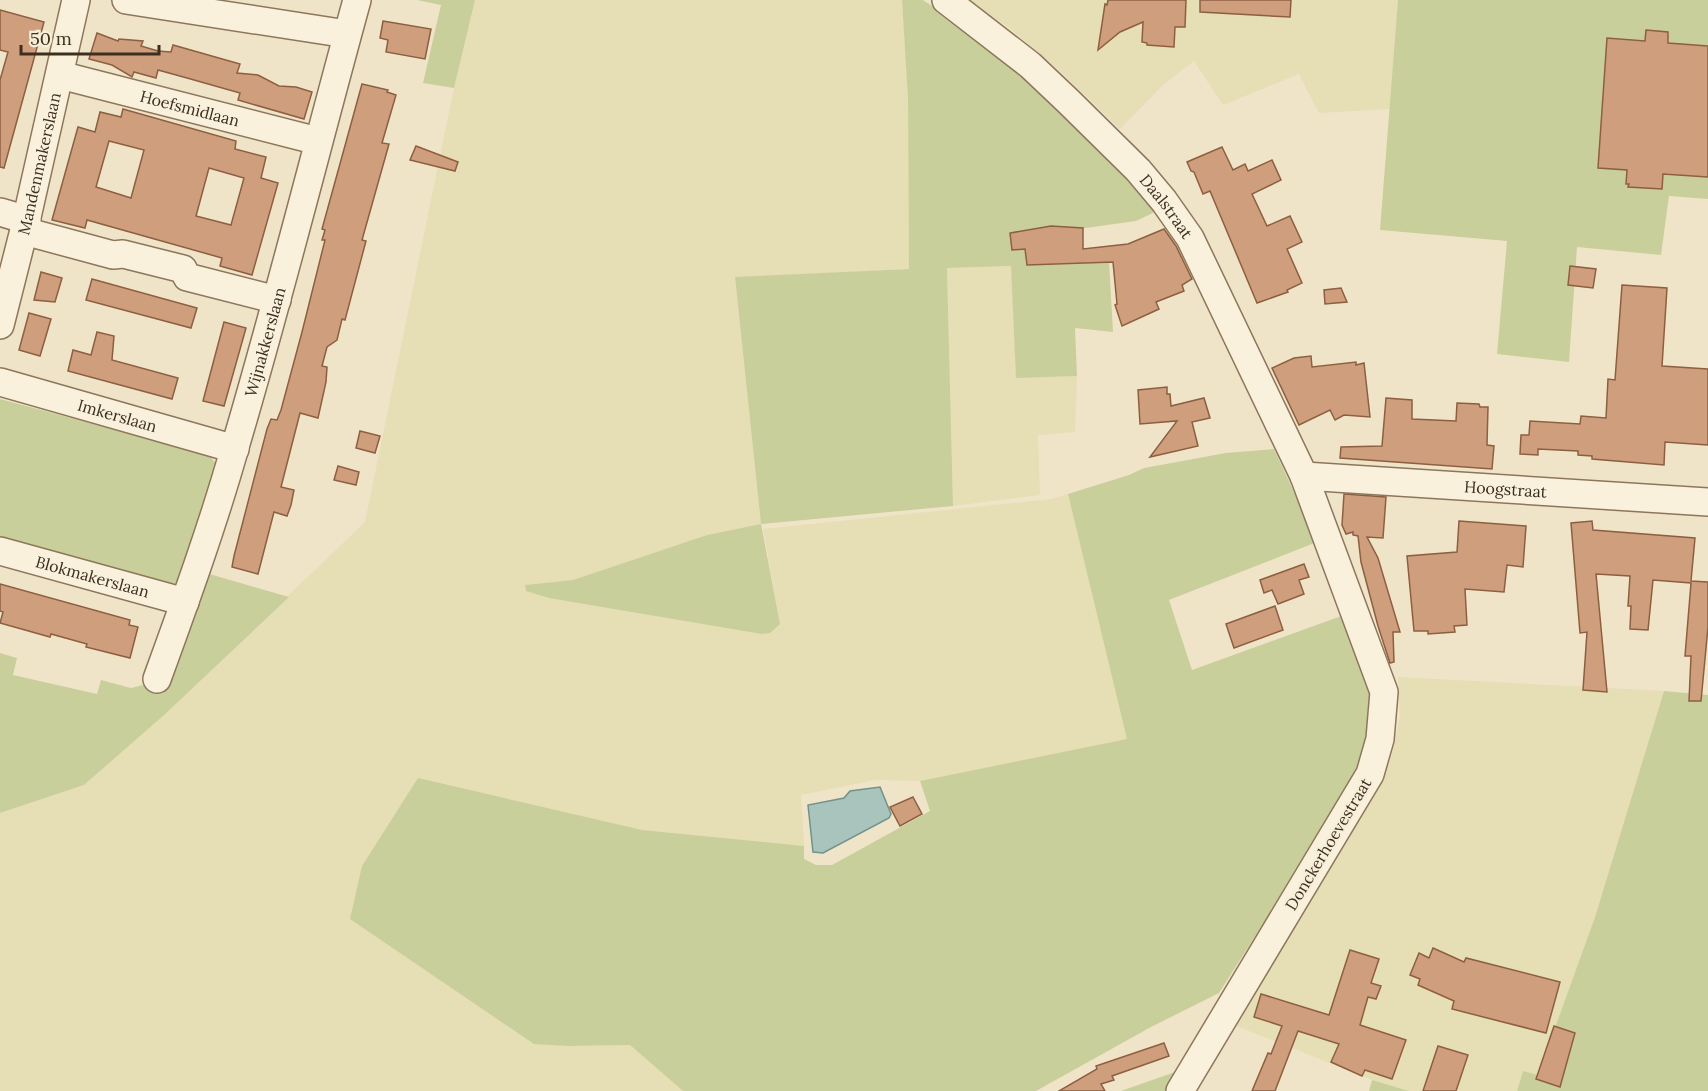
<svg xmlns="http://www.w3.org/2000/svg" width="1708" height="1091" viewBox="0 0 1708 1091" font-family="Lora,serif">
  <style>
    .farmland { fill: #e6deb5 }
    .green { fill: #c9cf9b }
    .water { fill: #a9c4bc; stroke: #6f938a; stroke-width: 1.5 }
    .building { fill: #cf9f7d; stroke: #8d5f41; stroke-width: 1.5; fill-rule: evenodd }
    .lines { fill: none; stroke-linecap: round; stroke-linejoin: round }
    .minor-casing { stroke: #8d765c; stroke-width: 30 }
    .minor { stroke: #faf1dc; stroke-width: 27 }
    .labels { text-anchor: middle; stroke-width: 4.5; stroke-linejoin: round; paint-order: stroke }
    .street-label { font-size: 16px; fill: #3d2e20; stroke: #f7eed8 }
  </style>
  <rect width="100%" height="100%" fill="#f0e4c8"/>
  <!-- farmland -->
  <g class="farmland">
    <polygon points="475,0 902,0 908,99 909,269 735,278 761,524 707,535 573,580 526,585 780,624 763,529 1052,499 1068,494 1128,739 920,781 876,780 801,795 804,846 642,830 568,1046 630,1045 683,1091 0,1091 0,813 84,785 163,716 365,522 454,88"/>
    <polygon points="968,0 1398,0 1390,109 1319,113 1299,74 1223,105 1194,61 1163,85 1120,129 1061,72 1009,28"/>
    <polygon points="1012,266 1016,377 1077,376 1075,432 1038,435 1040,495 953,506 947,268"/>
    <polygon points="1398,677 1664,691 1595,917 1538,1076 1523,1071 1517,1091 1409,1091 1372,1080 1234,1025 1373,798 1390,761 1400,717"/>
  </g>
  <!-- green -->
  <g class="green">
    <polygon points="417,0 475,0 454,88 423,83 441,5"/>
    <polygon points="902,0 923,0 996,50 1070,115 1157,211 1136,221 1057,232 1057,264 1109,261 1113,332 1075,328 1077,376 1016,378 1011,266 947,268 953,506 761,524 780,624 770,633 762,634 549,598 526,591 525,585 573,580 707,535 761,524 735,277 909,269 908,99"/>
    <polygon points="1398,0 1708,0 1708,199 1669,196 1661,255 1577,247 1569,362 1497,354 1507,241 1380,230"/>
    <polygon points="0,399 209,455 218,466 176,583 161,586 0,542"/>
    <polygon points="1274,449 1317,542 1169,600 1192,670 1347,614 1373,690 1376,716 1355,779 1219,993 1151,1027 1036,1091 683,1091 630,1045 568,1046 534,1044 350,919 362,866 418,778 642,830 804,846 804,859 816,865 832,865 930,811 920,781 1127,739 1068,494 1129,475 1144,468 1226,453"/>
    <polygon points="206,573 289,597 163,716 84,785 0,813 0,653 17,658 13,675 97,694 101,680 131,688 163,680"/>
    <polygon points="1664,691 1708,695 1708,1091 1517,1091 1523,1071 1538,1075 1595,917"/>
    <polygon points="1175,1072 1167,1091 1121,1091"/>
    <polygon points="1372,1080 1409,1091 1369,1091"/>
  </g>
  <!-- water -->
  <polygon class="water" points="880,787 891,814 889,818 823,853 813,852 808,805 844,798 850,791"/>
  <!-- building -->
  <g class="building">
    <polygon points="1108,0 1186,0 1185,27 1175,27 1174,47 1147,45 1147,43 1142,42 1143,22 1120,32 1098,50 1105,4 1107,5"/>
    <polygon points="1200,0 1291,0 1290,17 1200,12"/>
    <polygon points="0,10 44,22 4,168 0,167 0,80 8,52 0,50"/>
    <polygon points="383,21 431,29 425,59 386,52 388,40 380,38"/>
    <polygon points="1646,30 1668,32 1668,43 1708,46 1708,177 1663,174 1662,189 1628,187 1629,184 1626,184 1627,170 1598,168 1607,38 1645,41"/>
    <polygon points="97,33 118,41 119,39 143,41 141,46 158,51 171,52 173,45 240,64 237,73 258,75 279,86 296,87 312,92 304,119 238,100 240,93 187,78 158,70 156,78 134,72 132,77 112,65 89,59"/>
    <polygon points="362,84 388,90 387,92 396,95 382,143 389,144 362,240 366,241 345,320 342,319 337,340 327,347 322,366 327,367 326,382 318,418 300,413 281,487 294,490 291,505 287,516 274,512 258,574 232,567 234,556 267,429 271,419 277,420 281,410 302,332 325,240 322,240 325,230 322,229"/>
    <path d="M123,109l113,32 -1,8 31,8 -5,21 17,5 -26,92 -32,-9 2,-8 -135,-38 -2,8 -33,-8 26,-93 17,5 5,-20 21,5zM109,141l35,9 -13,48 -35,-11zM209,168l35,10 -13,47 -35,-9z"/>
    <polygon points="416,146 458,162 455,171 410,160"/>
    <polygon points="1222,147 1233,170 1245,164 1248,171 1272,160 1281,180 1252,194 1267,226 1290,216 1302,242 1287,249 1302,283 1287,290 1288,292 1257,303 1210,191 1203,194 1194,172 1191,171 1187,162"/>
    <polygon points="1051,226 1083,228 1083,249 1128,244 1164,229 1176,246 1192,279 1182,285 1184,291 1156,302 1159,309 1122,326 1115,305 1117,304 1113,262 1027,265 1025,249 1012,250 1010,233"/>
    <polygon points="1570,266 1596,269 1593,288 1568,285"/>
    <polygon points="41,272 62,278 55,302 34,300"/>
    <polygon points="92,279 197,308 191,328 86,300"/>
    <polygon points="1622,285 1667,288 1662,366 1708,369 1708,445 1665,442 1664,465 1592,459 1592,456 1578,455 1578,451 1538,449 1538,455 1520,454 1521,435 1529,435 1530,421 1580,424 1581,416 1606,418 1608,379 1615,380"/>
    <polygon points="1341,288 1347,302 1325,304 1324,290"/>
    <polygon points="29,313 51,319 40,356 19,350"/>
    <polygon points="224,322 246,328 224,406 203,401"/>
    <polygon points="97,332 114,336 112,360 178,378 172,399 68,371 73,350 91,355"/>
    <polygon points="1311,356 1312,367 1356,362 1356,365 1364,363 1370,417 1344,415 1335,420 1330,410 1299,425 1272,368 1294,358"/>
    <polygon points="1167,387 1167,394 1170,394 1171,406 1204,398 1210,418 1192,422 1198,446 1150,457 1177,421 1140,424 1138,390"/>
    <polygon points="1386,398 1412,400 1412,419 1456,421 1457,403 1479,404 1480,407 1488,407 1487,445 1494,446 1492,469 1340,458 1341,447 1382,446"/>
    <polygon points="360,431 380,436 375,453 356,448"/>
    <polygon points="338,466 359,472 356,485 334,480"/>
    <polygon points="1344,494 1386,497 1383,538 1367,537 1378,558 1400,632 1393,632 1394,662 1390,663 1378,626 1361,562 1358,536 1353,535 1353,532 1346,534 1342,525"/>
    <polygon points="1459,521 1526,526 1523,567 1507,565 1504,592 1465,589 1467,625 1454,626 1455,632 1428,634 1428,631 1414,631 1407,556 1457,552"/>
    <polygon points="1592,521 1593,530 1695,538 1691,581 1708,582 1708,627 1701,701 1689,701 1691,656 1685,656 1691,583 1653,580 1648,630 1630,629 1631,606 1628,606 1630,576 1596,574 1607,692 1583,690 1587,632 1580,633 1571,523"/>
    <polygon points="1304,564 1309,577 1299,580 1304,594 1278,604 1272,590 1264,593 1260,580"/>
    <polygon points="0,584 130,620 129,625 138,627 130,658 86,647 87,644 51,634 50,637 0,623 3,612 0,611"/>
    <polygon points="1275,606 1283,630 1234,648 1226,624"/>
    <polygon points="913,797 922,814 900,826 890,807"/>
    <polygon points="1433,948 1464,962 1466,958 1560,982 1546,1033 1452,1009 1454,1001 1418,985 1420,979 1410,975 1419,953 1429,958"/>
    <polygon points="1350,950 1379,959 1371,983 1381,986 1376,999 1368,997 1360,1025 1406,1040 1392,1079 1365,1070 1362,1076 1331,1062 1339,1044 1298,1031 1275,1091 1252,1091 1268,1053 1271,1054 1282,1026 1254,1017 1261,994 1329,1015"/>
    <polygon points="1554,1026 1575,1033 1560,1087 1536,1079"/>
    <polygon points="1164,1043 1169,1056 1112,1076 1114,1080 1101,1084 1105,1091 1059,1091 1097,1069 1096,1066"/>
    <polygon points="1438,1046 1468,1055 1456,1091 1423,1091"/>
  </g>
  <g class="lines">
    <defs>
      <g id="minor">
        <polyline points="126,0 347,34"/>
        <path id="s1" d="M946,0l84,65 38,36 70,69 26,31 26,37 114,238 80,216 -4,47 -10,35 -190,317"/>
        <path id="s2" d="M60,75l258,66"/>
        <polyline points="0,212 27,220"/>
        <polyline points="24,231 113,255 123,254 183,269 187,277 277,300"/>
        <path id="s3" d="M0,325l25,-99 51,-226"/>
        <path id="s4" d="M0,382l235,67"/>
        <path id="s5" d="M1304,476l404,26"/>
        <path id="s6" d="M0,551l185,51"/>
        <path id="s7" d="M157,679c28,-77 56,-154 78,-232 44,-148 81,-298 122,-447"/>
      </g>
    </defs>
    <!-- minor casing -->
    <use href="#minor" class="minor-casing"/>
    <!-- minor -->
    <use href="#minor" class="minor"/>
  </g>
  <g class="labels">
    <!-- street labels -->
    <g class="street-label">
      <text dy="6" stroke="none"><textPath href="#s2" startOffset="134">Hoefsmidlaan</textPath></text>
      <text dy="6" stroke="none"><textPath href="#s3" startOffset="166">Mandenmakerslaan</textPath></text>
      <text dy="6" stroke="none"><textPath href="#s1" startOffset="303">Daalstraat</textPath></text>
      <text dy="6" stroke="none"><textPath href="#s7" startOffset="354">Wijnakkerslaan</textPath></text>
      <text dy="6" stroke="none"><textPath href="#s4" startOffset="122">Imkerslaan</textPath></text>
      <text dy="6" stroke="none"><textPath href="#s5" startOffset="202">Hoogstraat</textPath></text>
      <text dy="6" stroke="none"><textPath href="#s6" startOffset="96">Blokmakerslaan</textPath></text>
      <text transform="translate(1328 844) rotate(-59)" y="6">Donckerhoevestraat</text>
    </g>
  </g>
  <!-- scale -->
  <path d="M21 45v9h138v-9" fill="none" stroke="#3d2e20" stroke-width="3"/>
  <text x="30" y="45" font-size="18" fill="#3d2e20" stroke="#f7eed8" stroke-width="4.5" paint-order="stroke">50 m</text>
</svg>
